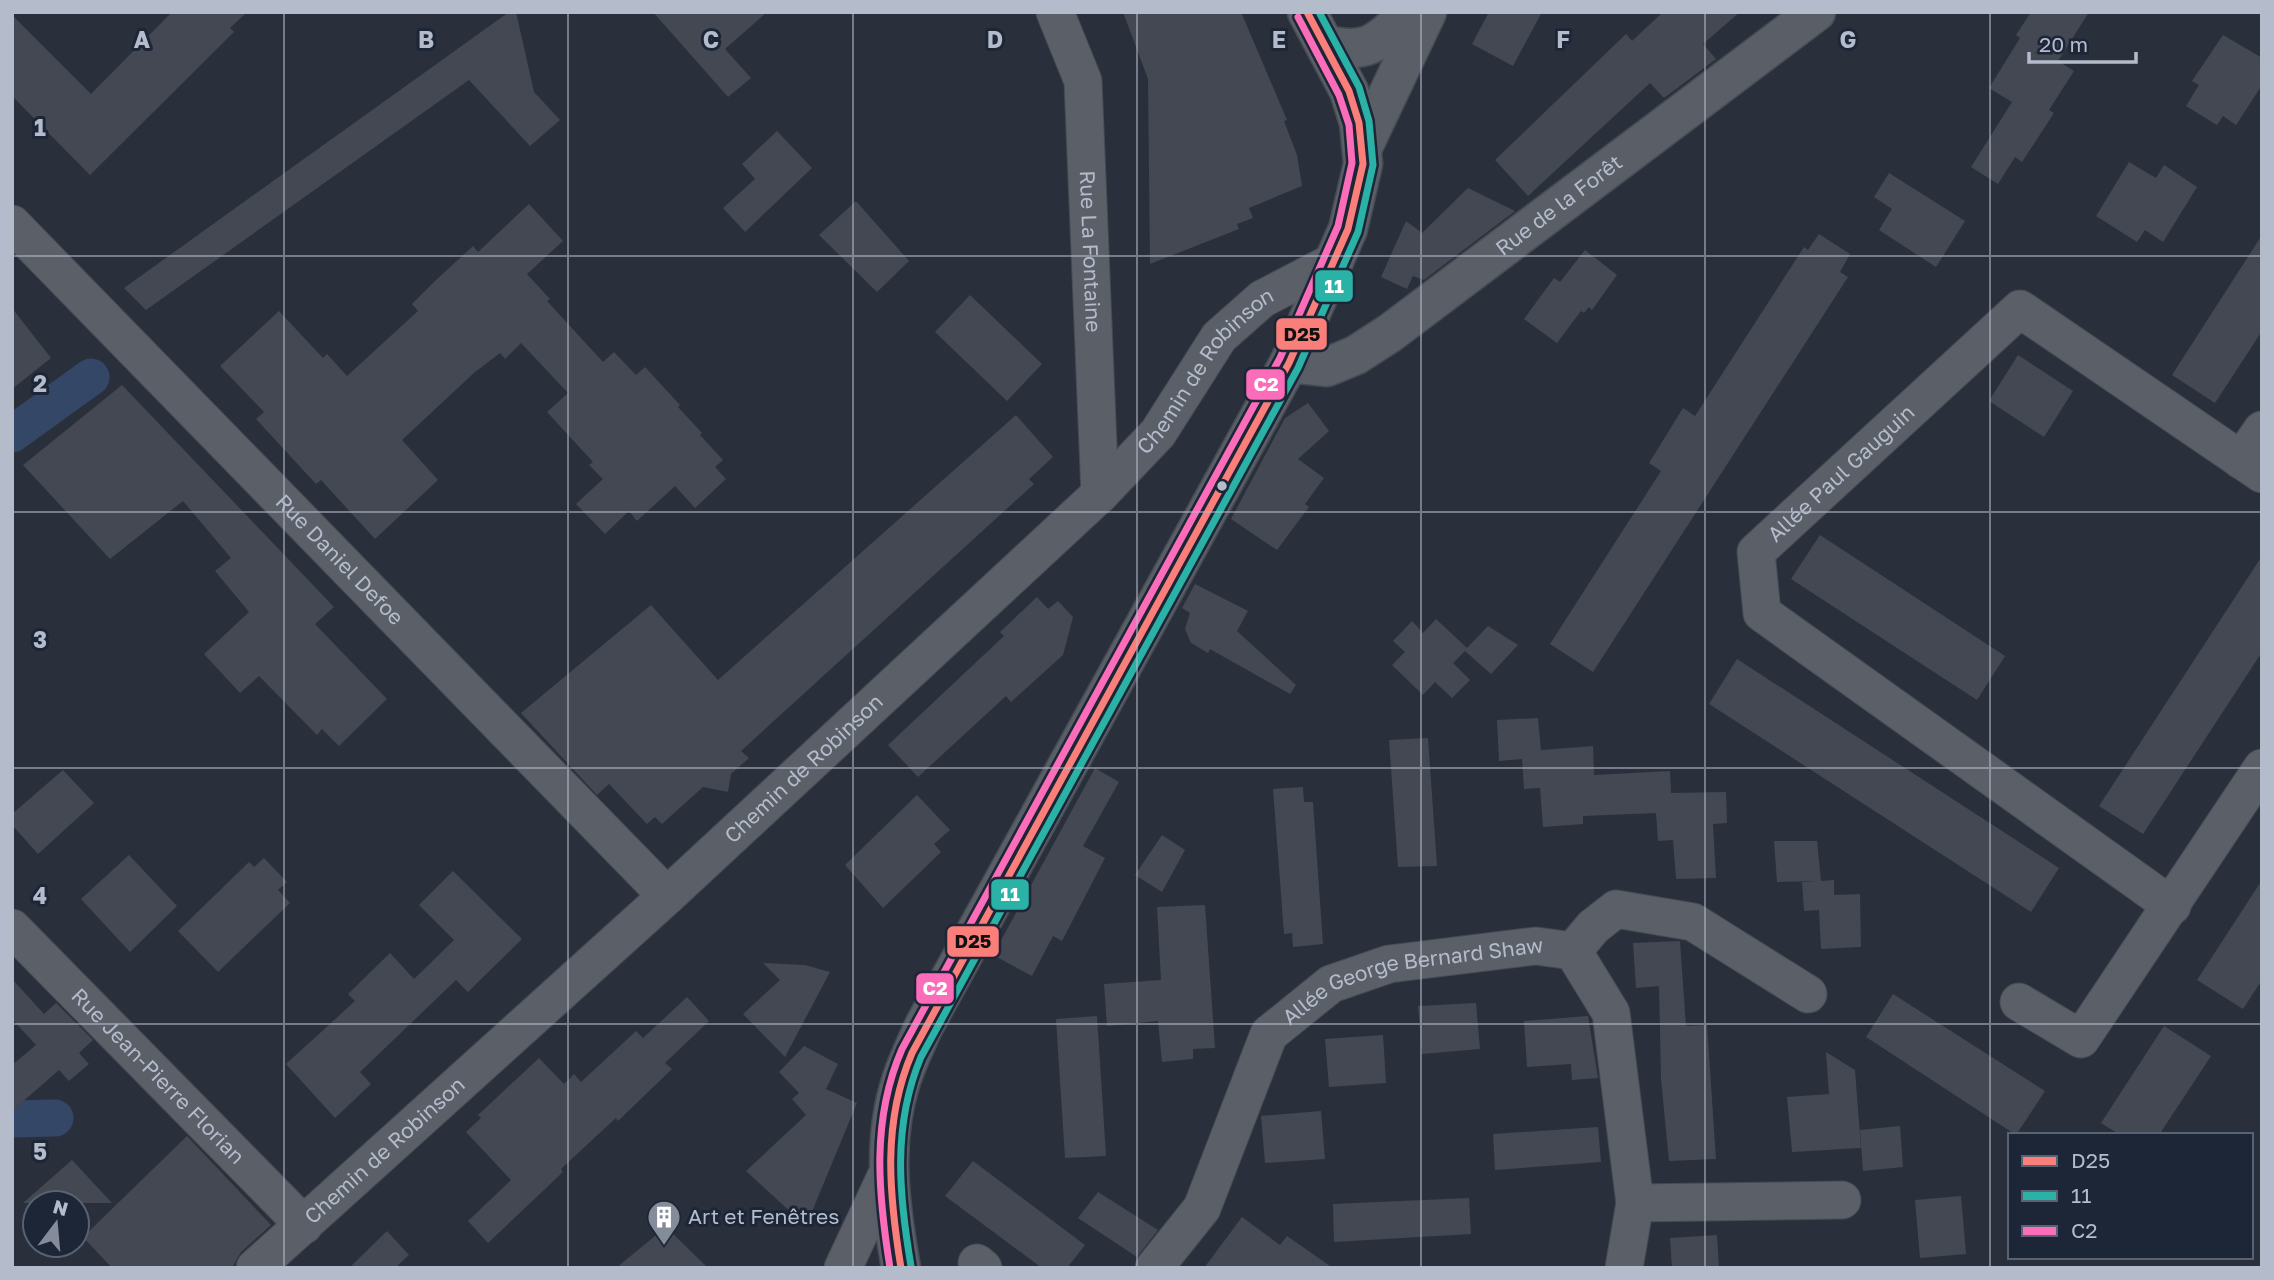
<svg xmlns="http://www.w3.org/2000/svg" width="2274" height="1280" viewBox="0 0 2274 1280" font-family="'Golos Text',sans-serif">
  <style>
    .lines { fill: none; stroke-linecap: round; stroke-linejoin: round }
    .canal { stroke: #344766; stroke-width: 37 }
    .building { fill: #434852 }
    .street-casing { stroke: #464b53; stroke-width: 39 }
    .secondary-casing { stroke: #464b53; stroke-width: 41 }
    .street { stroke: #5b5f68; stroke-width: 37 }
    .secondary { stroke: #595e67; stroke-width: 38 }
    .bus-1-casing { stroke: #1c2637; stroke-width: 12 }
    .bus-2-casing { stroke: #1c2637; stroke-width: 12 }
    .bus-3-casing { stroke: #1c2637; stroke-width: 12 }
    .bus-1 { stroke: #fa7f7b; stroke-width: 7 }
    .bus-2 { stroke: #2bb2a6; stroke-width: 7 }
    .bus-3 { stroke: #fb6db9; stroke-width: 7 }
    .grid { fill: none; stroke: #b4bccc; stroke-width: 2; stroke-opacity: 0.55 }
    .bus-dot { fill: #b4bccc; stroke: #1c2637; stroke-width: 2.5 }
    .labels { text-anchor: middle; stroke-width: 6; stroke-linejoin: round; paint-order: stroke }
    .street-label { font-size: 21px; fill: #b4bccc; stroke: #1c2637 }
    .poi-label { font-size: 21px; fill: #b4bccc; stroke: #1c2637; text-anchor: start }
    .grid-label { font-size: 23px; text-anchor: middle; font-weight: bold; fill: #b4bccc; stroke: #1c2637; stroke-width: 6; stroke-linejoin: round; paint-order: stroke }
    .line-badge { stroke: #1c2637; stroke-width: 2.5 }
    .badge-label { font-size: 19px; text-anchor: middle; font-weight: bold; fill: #fff }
    .pale-badge-label { font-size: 19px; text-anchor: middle; font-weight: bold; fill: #111 }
  </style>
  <rect width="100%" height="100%" fill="#2a303b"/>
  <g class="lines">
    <!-- canal -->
    <g class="canal">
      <polyline points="12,434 91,377"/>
      <polyline points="12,1119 55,1118"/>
    </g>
  </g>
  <!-- building -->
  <g class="building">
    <polygon points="172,12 247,12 230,28 234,32 90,175 12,96 12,15 91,94"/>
    <polygon points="509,12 516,12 534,92 560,120 530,146 469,80 146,310 124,288"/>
    <polygon points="653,12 767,12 725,49 751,78 728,97"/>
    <polygon points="1123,12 1241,12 1287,120 1284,121 1297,155 1302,186 1249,208 1253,218 1237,224 1239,229 1150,264 1148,79"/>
    <polygon points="1489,12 1542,12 1513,66 1472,44"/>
    <polygon points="1663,12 1740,12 1703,44 1716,59 1664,98 1650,83 1528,196 1495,160 1626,34 1632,41"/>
    <polygon points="2031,12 2089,12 2058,61 2074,71 2049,110 2054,113 2022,162 2015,157 1998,184 1971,167 2012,102 1989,88 2020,38 2016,35"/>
    <polygon points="2223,35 2262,58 2262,85 2236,125 2223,116 2217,125 2186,106 2199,85 2192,81"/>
    <polygon points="777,131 812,168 745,232 723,208 755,179 742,164"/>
    <polygon points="2129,162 2156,178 2164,165 2197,187 2163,242 2145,230 2137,242 2096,216"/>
    <polygon points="1889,173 1965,221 1936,267 1879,230 1892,209 1874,197"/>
    <polygon points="1468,188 1515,211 1424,280 1413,276 1407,289 1381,277 1406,221 1422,233"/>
    <polygon points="856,201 909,261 877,292 819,235"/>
    <polygon points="529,204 563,241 527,274 550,299 547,301 603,362 614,352 636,375 645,367 680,405 678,407 702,433 700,435 723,460 715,467 726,479 695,508 675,486 637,521 629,511 605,534 576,504 603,479 589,465 593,462 547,412 568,393 521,343 505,359 500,353 475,372 402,440 438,480 375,539 321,480 316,484 256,419 264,412 220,366 279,311 323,358 327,354 347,376 418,311 412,304 435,281 473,246 478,252"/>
    <polygon points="1819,234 1850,254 1840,272 1848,277 1593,672 1550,644 1661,471 1649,463 1683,408 1695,416 1804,247 1808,250"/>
    <polygon points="2262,235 2262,331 2215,403 2172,375"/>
    <polygon points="1585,250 1617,275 1592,310 1589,307 1584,313 1581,311 1557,343 1524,319 1554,278 1560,282"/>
    <polygon points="970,295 1042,364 1007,401 935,332"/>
    <polygon points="12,308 51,358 12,389"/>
    <polygon points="2018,355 2073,391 2044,437 1989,401"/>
    <polygon points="122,385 334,607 315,624 387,699 339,746 322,729 317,735 259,676 240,693 204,654 249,612 215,571 231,558 183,501 110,559 23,465"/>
    <polygon points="1308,403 1329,431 1298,459 1324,478 1305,504 1309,507 1277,550 1231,519 1285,418"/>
    <polygon points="1016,415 1053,457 1029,479 1034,484 741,751 749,758 731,774 728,792 703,787 662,824 655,817 647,824 609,784 597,795 521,713 651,605 718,680"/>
    <polygon points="1820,535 2005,656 1977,700 1791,579"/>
    <polygon points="2262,556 2262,652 2143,834 2099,806"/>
    <polygon points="1195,584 1248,611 1237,631 1296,685 1290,694 1210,649 1208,653 1191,643 1185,629 1190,613 1182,608"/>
    <polygon points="1037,597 1048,609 1058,601 1073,617 1063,655 1011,702 1006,696 918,777 888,745 1004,636 1000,632"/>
    <polygon points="1436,619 1467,648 1488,626 1518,645 1491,674 1465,651 1453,663 1470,680 1452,698 1435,682 1423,695 1392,665 1405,652 1393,641 1412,621 1423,633"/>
    <polygon points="1737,659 2059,868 2031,912 1709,704"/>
    <polygon points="1538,718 1541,750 1593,746 1594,775 1670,771 1671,793 1726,792 1727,823 1713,824 1716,878 1676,879 1673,840 1658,841 1656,813 1583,816 1583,824 1543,827 1540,788 1524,789 1522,759 1499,761 1497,720"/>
    <polygon points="1428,738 1437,866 1398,867 1389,740"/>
    <polygon points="1095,768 1119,782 1083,846 1105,858 1062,941 1053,936 1032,976 993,955"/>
    <polygon points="63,770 94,803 38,854 12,825 12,814"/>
    <polygon points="1303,787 1304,802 1313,802 1323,944 1293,947 1292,933 1284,934 1273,789"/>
    <polygon points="917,795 950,830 934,844 941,852 883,908 845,865"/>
    <polygon points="1162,835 1185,850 1162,892 1135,875"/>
    <polygon points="1774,841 1817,841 1821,881 1834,880 1834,895 1860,894 1861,947 1821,949 1819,910 1804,911 1803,896 1802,882 1817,881 1777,882"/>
    <polygon points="129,855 177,906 130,952 81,899"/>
    <polygon points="264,858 287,882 278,890 290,903 218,972 178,931 249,862 254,867"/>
    <polygon points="453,871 522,939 468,992 456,980 360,1072 371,1084 335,1118 286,1064 355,1001 348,994 390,953 414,979 454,940 419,905"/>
    <polygon points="2262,880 2262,980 2243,1009 2197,980"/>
    <polygon points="1205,905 1215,1048 1193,1049 1193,1059 1162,1062 1158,1021 1107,1026 1104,984 1161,980 1157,907"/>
    <polygon points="1680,941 1686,1026 1707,1025 1716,1159 1669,1161 1661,1079 1659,986 1636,988 1633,943"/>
    <polygon points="763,963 805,965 830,972 785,1057 743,1014 780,980"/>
    <polygon points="12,979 44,1014 56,1003 93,1040 79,1053 89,1064 69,1081 59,1070 12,1111 12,1065 36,1045 12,1019"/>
    <polygon points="1893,994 2045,1091 2016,1135 1866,1037"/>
    <polygon points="687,997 709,1021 665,1063 672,1069 618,1121 616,1118 591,1141 561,1169 563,1172 488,1243 468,1221 511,1180 466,1132 481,1118 478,1115 539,1058 564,1084 574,1074 581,1082 636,1031 643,1038"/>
    <polygon points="1476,1003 1480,1049 1422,1054 1418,1006"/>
    <polygon points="1097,1016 1106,1156 1065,1158 1056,1019"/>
    <polygon points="1588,1016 1598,1078 1572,1080 1571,1064 1527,1067 1524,1021"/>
    <polygon points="2164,1026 2211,1056 2159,1135 2120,1135 2101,1123"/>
    <polygon points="1383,1035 1386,1083 1329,1087 1325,1039"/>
    <polygon points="804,1046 838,1064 826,1089 857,1103 806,1226 746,1171 806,1115 792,1099 799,1093 779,1072"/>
    <polygon points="1826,1052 1855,1070 1861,1148 1792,1152 1787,1097 1829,1094"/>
    <polygon points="1321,1111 1325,1159 1265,1163 1261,1116"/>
    <polygon points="1900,1126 1903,1167 1863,1171 1860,1130"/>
    <polygon points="1598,1127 1601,1162 1495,1170 1493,1134"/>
    <polygon points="187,1136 271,1225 241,1252 232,1268 112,1268 83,1237"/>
    <polygon points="72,1160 112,1203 23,1203"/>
    <polygon points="973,1161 1085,1245 1067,1268 1042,1268 945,1196"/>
    <polygon points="1098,1192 1158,1230 1137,1257 1078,1218"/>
    <polygon points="1961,1196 1966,1254 1920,1258 1915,1200"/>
    <polygon points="1469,1198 1471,1234 1334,1242 1333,1204"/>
    <polygon points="1242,1217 1280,1245 1287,1236 1333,1268 1204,1268"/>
    <polygon points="666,1227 708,1268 616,1268"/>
    <polygon points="387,1231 409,1255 395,1268 349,1268"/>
    <polygon points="1717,1235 1719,1268 1672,1268 1670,1238"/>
  </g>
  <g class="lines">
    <defs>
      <g id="street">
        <path id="s1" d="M1055,12l28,69 17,413"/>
        <path id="s2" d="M12,224l655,672"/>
        <polyline points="2241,460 2262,430"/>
        <path id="s3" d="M2172,906l-410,-293 -6,-61 264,-243 242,165"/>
        <path id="s4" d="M12,928l292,297"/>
        <polyline points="1573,951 1593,927 1616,909 1693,922 1808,994"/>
        <polyline points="2019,1002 2081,1039 2262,768"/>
        <polyline points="1635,1203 1842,1200"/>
        <polyline points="977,1263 983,1268"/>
        <path id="s5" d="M255,1268l412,-372 433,-402 58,-61 61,-96 43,-38 73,-38"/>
        <polyline points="843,1268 888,1172"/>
        <path id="s6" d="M1154,1268l48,-60 67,-174 62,-50 58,-20 147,-18 37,5 38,62 24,190 -11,65"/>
      </g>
      <g id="secondary">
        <path d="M1325,44c44,12 54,-3 85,-32"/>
        <polyline points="1362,149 1427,12"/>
        <path id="s7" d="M1289,363l38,4 29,-12 34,-22 426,-321"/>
        <path d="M901,1268c-11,-63 -20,-125 0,-187 6,-19 15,-37 23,-55l365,-663 59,-134 15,-65 -4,-41 -10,-32 -42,-79"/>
      </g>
    </defs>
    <!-- street casing -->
    <use href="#street" class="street-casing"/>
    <!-- secondary casing -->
    <use href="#secondary" class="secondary-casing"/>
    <!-- street -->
    <use href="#street" class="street"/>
    <!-- secondary -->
    <use href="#secondary" class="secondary"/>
    <defs>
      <path id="bus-1" d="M901,1268c-12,-74 -19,-145 11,-215l377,-690 59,-134 15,-65 -4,-41 -10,-32 -42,-79"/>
      <path id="bus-2" d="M911,1266c-12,-71 -19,-140 10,-209l377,-689 60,-136 15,-67 -4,-44 -10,-34 -40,-75"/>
      <path id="bus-3" d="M890,1268c-12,-75 -19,-148 12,-219l378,-691 58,-132 14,-63 -3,-38 -10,-30 -41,-78"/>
    </defs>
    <!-- bus-1 casing -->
    <use href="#bus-1" class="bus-1-casing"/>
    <!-- bus-2 casing -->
    <use href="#bus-2" class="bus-2-casing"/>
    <!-- bus-3 casing -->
    <use href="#bus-3" class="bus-3-casing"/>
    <!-- bus-1 -->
    <use href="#bus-1" class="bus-1"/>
    <!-- bus-2 -->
    <use href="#bus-2" class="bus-2"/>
    <!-- bus-3 -->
    <use href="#bus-3" class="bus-3"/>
  </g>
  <!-- grid -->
  <path class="grid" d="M284,12v1256M568,12v1256M853,12v1256M1137,12v1256M1421,12v1256M1705,12v1256M1990,12v1256M12,256h2250M12,512h2250M12,768h2250M12,1024h2250"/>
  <!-- icons -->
  <defs>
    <symbol id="building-pin" viewBox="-11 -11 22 30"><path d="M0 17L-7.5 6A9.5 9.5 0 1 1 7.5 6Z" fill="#848b99" stroke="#1c2637"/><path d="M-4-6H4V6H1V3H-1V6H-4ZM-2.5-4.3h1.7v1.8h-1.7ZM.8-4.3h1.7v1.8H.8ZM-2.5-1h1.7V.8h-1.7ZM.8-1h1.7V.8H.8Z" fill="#fff"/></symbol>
  </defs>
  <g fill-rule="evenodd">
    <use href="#building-pin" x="645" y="1198" width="38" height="52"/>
  </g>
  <!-- markers -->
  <circle class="bus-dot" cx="1222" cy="486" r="6"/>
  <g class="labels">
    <!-- street labels -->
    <g class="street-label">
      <text dy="7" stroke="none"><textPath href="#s7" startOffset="322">Rue de la Forêt</textPath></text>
      <text dy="7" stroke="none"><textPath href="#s1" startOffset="245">Rue La Fontaine</textPath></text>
      <text dy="7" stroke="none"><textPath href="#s5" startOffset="1309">Chemin de Robinson</textPath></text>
      <text dy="7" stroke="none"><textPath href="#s3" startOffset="681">Allée Paul Gauguin</textPath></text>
      <text dy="7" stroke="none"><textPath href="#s2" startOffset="469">Rue Daniel Defoe</textPath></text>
      <text dy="7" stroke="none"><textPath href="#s5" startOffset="742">Chemin de Robinson</textPath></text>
      <text dy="7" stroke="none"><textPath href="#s6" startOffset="422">Allée George Bernard Shaw</textPath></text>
      <text dy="7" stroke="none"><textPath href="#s4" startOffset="208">Rue Jean-Pierre Florian</textPath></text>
      <text dy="7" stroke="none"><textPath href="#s5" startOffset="175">Chemin de Robinson</textPath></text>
    </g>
    <!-- poi labels -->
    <g class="poi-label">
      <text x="688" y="1224">Art et Fenêtres</text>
    </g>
  </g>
  <g class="grid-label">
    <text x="142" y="48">A</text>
    <text x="426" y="48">B</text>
    <text x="711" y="48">C</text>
    <text x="995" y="48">D</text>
    <text x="1279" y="48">E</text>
    <text x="1563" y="48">F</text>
    <text x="1848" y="48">G</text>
    <text x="40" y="136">1</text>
    <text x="40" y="392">2</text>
    <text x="40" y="648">3</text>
    <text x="40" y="904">4</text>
    <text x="40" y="1160">5</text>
  </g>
  <g class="line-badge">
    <rect x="1314" y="269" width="40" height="34" rx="7" fill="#2bb2a6"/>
    <rect x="1275" y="317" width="53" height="34" rx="7" fill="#fa7f7b"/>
    <rect x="1245" y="368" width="41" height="33" rx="7" fill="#fb6db9"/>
    <rect x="990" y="878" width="40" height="33" rx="7" fill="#2bb2a6"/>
    <rect x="946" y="925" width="54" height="33" rx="7" fill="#fa7f7b"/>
    <rect x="915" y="972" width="40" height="33" rx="7" fill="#fb6db9"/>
  </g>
  <g class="badge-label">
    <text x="1334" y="293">11</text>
    <text x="1266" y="391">C2</text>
    <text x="1010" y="901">11</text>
    <text x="935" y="995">C2</text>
  </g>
  <g class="pale-badge-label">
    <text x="1302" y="341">D25</text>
    <text x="973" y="948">D25</text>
  </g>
  <!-- border -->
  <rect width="2274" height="1280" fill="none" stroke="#b4bccc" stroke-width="28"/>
  <!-- legend -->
  <rect x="2008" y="1133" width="245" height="126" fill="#1c2637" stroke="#596273" stroke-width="2"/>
  <rect x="2022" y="1156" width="35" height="10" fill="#fa7f7b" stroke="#596273" stroke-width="2"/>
  <text x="2071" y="1168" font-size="21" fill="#b4bccc">D25</text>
  <rect x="2022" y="1191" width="35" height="10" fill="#2bb2a6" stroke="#596273" stroke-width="2"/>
  <text x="2071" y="1203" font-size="21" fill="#b4bccc">11</text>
  <rect x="2022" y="1226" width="35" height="10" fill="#fb6db9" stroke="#596273" stroke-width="2"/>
  <text x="2071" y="1238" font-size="21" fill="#b4bccc">C2</text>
  <!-- north arrow -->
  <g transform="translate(56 1224) rotate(16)"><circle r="33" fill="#1c2637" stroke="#596273" stroke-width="2"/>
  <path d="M0-5L12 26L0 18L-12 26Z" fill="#848b99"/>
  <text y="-10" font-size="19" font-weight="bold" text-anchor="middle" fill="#b4bccc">N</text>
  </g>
  <!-- scale -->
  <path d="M2029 52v10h107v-10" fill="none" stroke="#b4bccc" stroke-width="3.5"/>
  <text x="2039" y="52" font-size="21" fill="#b4bccc" stroke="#1c2637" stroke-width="5" paint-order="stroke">20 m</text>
</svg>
